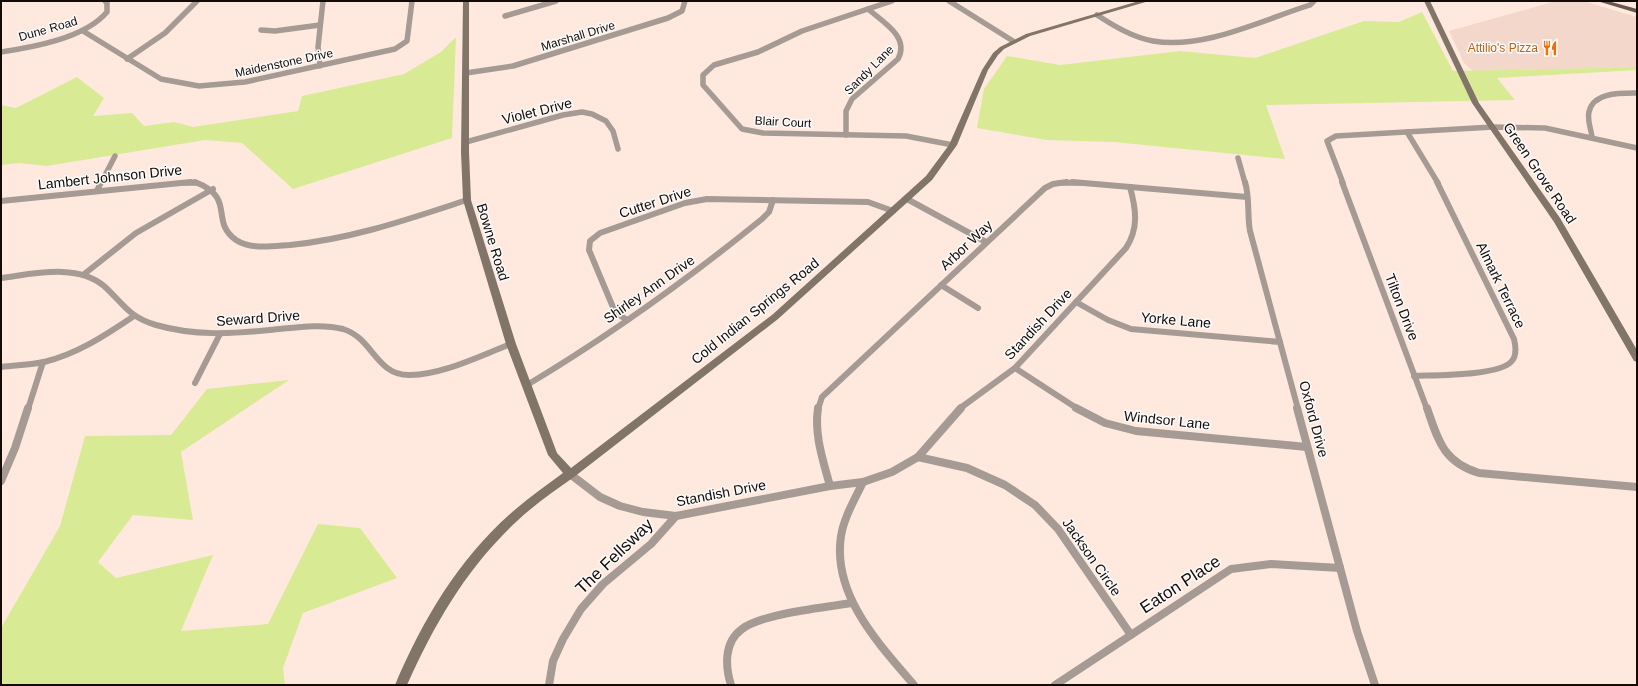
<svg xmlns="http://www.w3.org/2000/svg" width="1638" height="686" viewBox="0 0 1638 686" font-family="Arial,sans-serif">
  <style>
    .built { fill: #f3d7ca }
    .green { fill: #d9ea95 }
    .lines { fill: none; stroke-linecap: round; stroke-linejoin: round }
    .street-far2 { stroke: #a59b94; stroke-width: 5.5 }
    .street-far1 { stroke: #a59b94; stroke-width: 6 }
    .street { stroke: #a59b94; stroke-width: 8 }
    .secondary { fill: #817469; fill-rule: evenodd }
    .primary { fill: #68584b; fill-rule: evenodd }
    .labels { text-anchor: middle; stroke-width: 3; stroke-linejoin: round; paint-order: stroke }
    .far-street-label { font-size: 12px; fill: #140b07; stroke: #fbfbfb }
    .far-food-label { font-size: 12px; fill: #c56008; stroke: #fbfbfb; text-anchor: end }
    .street-label { font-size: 14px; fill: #140b07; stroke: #fbfbfb }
    .near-street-label { font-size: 17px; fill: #140b07; stroke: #fbfbfb }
  </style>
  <rect width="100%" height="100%" fill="#ffe9de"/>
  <!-- built -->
  <polygon class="built" points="1556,1 1583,1 1637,17 1637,67 1473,71 1464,63 1449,31"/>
  <!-- green -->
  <g class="green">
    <polygon points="1422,12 1453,71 1637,67 1637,70 1497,78 1515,100 1266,105 1285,159 1114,142 1047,140 977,128 984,89 1007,56 1060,65 1180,51 1255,58 1364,21 1399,22"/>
    <polygon points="456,37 452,138 293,189 242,143 205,140 47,166 19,163 1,165 1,105 16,108 77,77 104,98 93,116 132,113 144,126 174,122 193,127 298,111 302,96 404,74 441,52"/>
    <polygon points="289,380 181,452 193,520 133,515 98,562 116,578 213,555 181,631 268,624 318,524 360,528 397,578 303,613 283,668 285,685 1,685 1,628 60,526 85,436 171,435 207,389"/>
  </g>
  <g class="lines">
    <!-- street-far2 -->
    <g class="street-far2">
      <polyline points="892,1 802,31 758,52 714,65 703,75 703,85 742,129 763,133 906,136 953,145"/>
      <polyline points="949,1 1013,41"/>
      <path d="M1097,15c17,11 35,22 56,26 50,9 109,-21 157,-36l4,-4"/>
      <polyline points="505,16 556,1"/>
      <polyline points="261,30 275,31 320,25"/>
      <polyline points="83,31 161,79 199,86 245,82 395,49 407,41 412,1"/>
      <path d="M1,52c33,-5 84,-14 106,-40v-9l-2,-2"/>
      <polyline points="127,59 165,33 197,1"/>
      <polyline points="320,66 318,47 323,1"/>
      <polyline points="466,73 513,66 668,18 682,11 685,1"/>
      <polyline points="1407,132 1438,183"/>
      <path d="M846,135v-24l6,-12 46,-40c12,-22 -15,-37 -30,-50"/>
      <path d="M1592,137c-1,-8 -5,-17 -3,-25 4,-20 32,-19 48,-19"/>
      <polyline points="466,142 563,115 582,112 592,114 606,121 613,131 618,149"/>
      <polyline points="1238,158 1245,183"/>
      <polyline points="101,183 115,156"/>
      <polyline points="181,183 197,183"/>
      <polyline points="1059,183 1084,183"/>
      <polyline points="1343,183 1327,141 1336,136 1493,127 1545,128 1637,148"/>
    </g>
    <!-- street-far1 -->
    <g class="street-far1">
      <path d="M195,182c42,16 14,39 41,58 15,10 38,6 54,5 62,-6 119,-26 177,-45"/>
      <polyline points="1072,182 1247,197"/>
      <path d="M1245,182c5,16 2,33 5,49l48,178"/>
      <polyline points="1342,182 1427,409"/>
      <polyline points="97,191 101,182"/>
      <polyline points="907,199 986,242"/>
      <polyline points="1,201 191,182"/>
      <polyline points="83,275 136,233 213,189"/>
      <path d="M1,278c32,-4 76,-15 103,8 19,17 24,31 52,39 38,11 76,9 114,5 23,-2 50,-7 73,-1 30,9 33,47 67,46 35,-1 69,-19 101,-31"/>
      <polyline points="941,285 978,308"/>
      <polyline points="1076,302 1108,320 1131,329 1280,342"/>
      <polyline points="627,320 615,312 589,250 590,241 600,233 685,203 707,199 868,202 893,211"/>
      <path d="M1,367c14,-2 29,-2 43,-5 33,-8 62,-27 90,-46"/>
      <polyline points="1015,368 1078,409"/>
      <path d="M1414,376c21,-1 83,0 97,-14 6,-6 5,-15 3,-23l-77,-157"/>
      <polyline points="195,383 220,334"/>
      <path d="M527,385c82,-49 161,-106 235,-166l7,-7 4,-12"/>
      <polyline points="28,409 43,362"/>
      <polyline points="818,409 822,397 1045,188 1053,184 1067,182"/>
      <path d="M959,409l56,-41 111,-120c13,-20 10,-39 4,-61"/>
    </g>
    <!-- street -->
    <g class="street">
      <path d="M818,408c-4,27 5,52 12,78"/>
      <polyline points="1076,408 1105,423 1136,431 1307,447"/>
      <polyline points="1297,408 1357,631 1375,685"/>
      <path d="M1427,408c11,32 16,54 52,65l158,14"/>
      <polyline points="918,457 961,408"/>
      <polyline points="570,474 600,497 620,506 643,512 676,516 830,486 863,482"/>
      <polyline points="1,481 15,448 28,408"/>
      <polyline points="549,685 553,661 563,639 581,609 603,584 651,544 676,516"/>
      <path d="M731,685c-6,-19 -7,-43 11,-56 19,-15 84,-22 110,-26"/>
      <path d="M914,685c-35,-41 -82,-90 -73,-149 3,-19 14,-37 22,-54l29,-10 26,-15 49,11 38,17 30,20 23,24 73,106"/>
      <polyline points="1055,685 1231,569 1271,564 1340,568"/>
    </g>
    <!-- secondary -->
    <g class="secondary">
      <path d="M463,1h6v151l2,48 45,144 41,109 14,15 201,-153 154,-139 23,-31 33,-75 11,-17 7,-6 26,-13 113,-33h10l-119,35 -26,13 -6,6 -10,15 -31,75 -25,35 -154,139 -204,158c-20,14 -40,28 -58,45 -50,47 -81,101 -109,163h-12c27,-64 63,-125 115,-171 17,-15 35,-28 53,-41l-15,-18 -42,-111 -43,-144 -2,-48z"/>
      <polygon points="1424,1 1430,1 1479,103 1560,218 1637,350 1637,362 1634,361 1554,222 1472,103"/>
    </g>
    <!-- primary -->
    <polygon class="primary" points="1597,1 1608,1 1637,9 1637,13"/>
  </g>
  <!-- icons -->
  <defs>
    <symbol id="restaurant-bare" viewBox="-9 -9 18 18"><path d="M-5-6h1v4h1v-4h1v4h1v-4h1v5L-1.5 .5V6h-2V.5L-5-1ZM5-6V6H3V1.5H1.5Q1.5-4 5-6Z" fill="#e8710a" stroke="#fbfbfb" stroke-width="2.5" paint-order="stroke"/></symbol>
  </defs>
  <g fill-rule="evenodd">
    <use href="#restaurant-bare" x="1539" y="37" width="22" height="22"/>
  </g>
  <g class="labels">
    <!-- far-street labels -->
    <g class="far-street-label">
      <text transform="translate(48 29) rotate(-16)" y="4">Dune Road</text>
      <text transform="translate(578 36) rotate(-17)" y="4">Marshall Drive</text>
      <text transform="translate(284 63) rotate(-12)" y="4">Maidenstone Drive</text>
      <text transform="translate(869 70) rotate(-45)" y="4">Sandy Lane</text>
      <text transform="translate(783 122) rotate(3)" y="4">Blair Court</text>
    </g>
    <!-- far-food labels -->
    <g class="far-food-label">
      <text x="1538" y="52">Attilio's Pizza</text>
    </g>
    <!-- street labels -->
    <g class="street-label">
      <text transform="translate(537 111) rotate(-14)" y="5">Violet Drive</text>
      <text transform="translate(1540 173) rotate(56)" y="5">Green Grove Road</text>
      <text transform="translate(110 177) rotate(-6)" y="5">Lambert Johnson Drive</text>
      <text transform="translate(655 202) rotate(-18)" y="5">Cutter Drive</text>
      <text transform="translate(493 242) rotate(73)" y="5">Bowne Road</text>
      <text transform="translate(966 245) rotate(-43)" y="5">Arbor Way</text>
      <text transform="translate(1501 285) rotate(64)" y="5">Almark Terrace</text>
      <text transform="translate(649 289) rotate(-35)" y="5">Shirley Ann Drive</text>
      <text transform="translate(1402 307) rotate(69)" y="5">Tilton Drive</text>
      <text transform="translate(755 311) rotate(-39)" y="5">Cold Indian Springs Road</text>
      <text transform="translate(258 318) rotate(-4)" y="5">Seward Drive</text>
      <text transform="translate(1176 320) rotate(5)" y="5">Yorke Lane</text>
      <text transform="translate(1038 324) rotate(-47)" y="5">Standish Drive</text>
      <text transform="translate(1314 419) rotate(75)" y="5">Oxford Drive</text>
      <text transform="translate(1167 420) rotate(6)" y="5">Windsor Lane</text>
      <text transform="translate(721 493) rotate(-11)" y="5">Standish Drive</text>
      <text transform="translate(1092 557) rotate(55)" y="5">Jackson Circle</text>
    </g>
    <!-- near-street labels -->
    <g class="near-street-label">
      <text transform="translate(614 556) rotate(-44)" y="6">The Fellsway</text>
      <text transform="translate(1180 584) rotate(-33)" y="6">Eaton Place</text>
    </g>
  </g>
  <!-- border -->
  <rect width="1638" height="686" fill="none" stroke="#140b07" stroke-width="4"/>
</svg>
